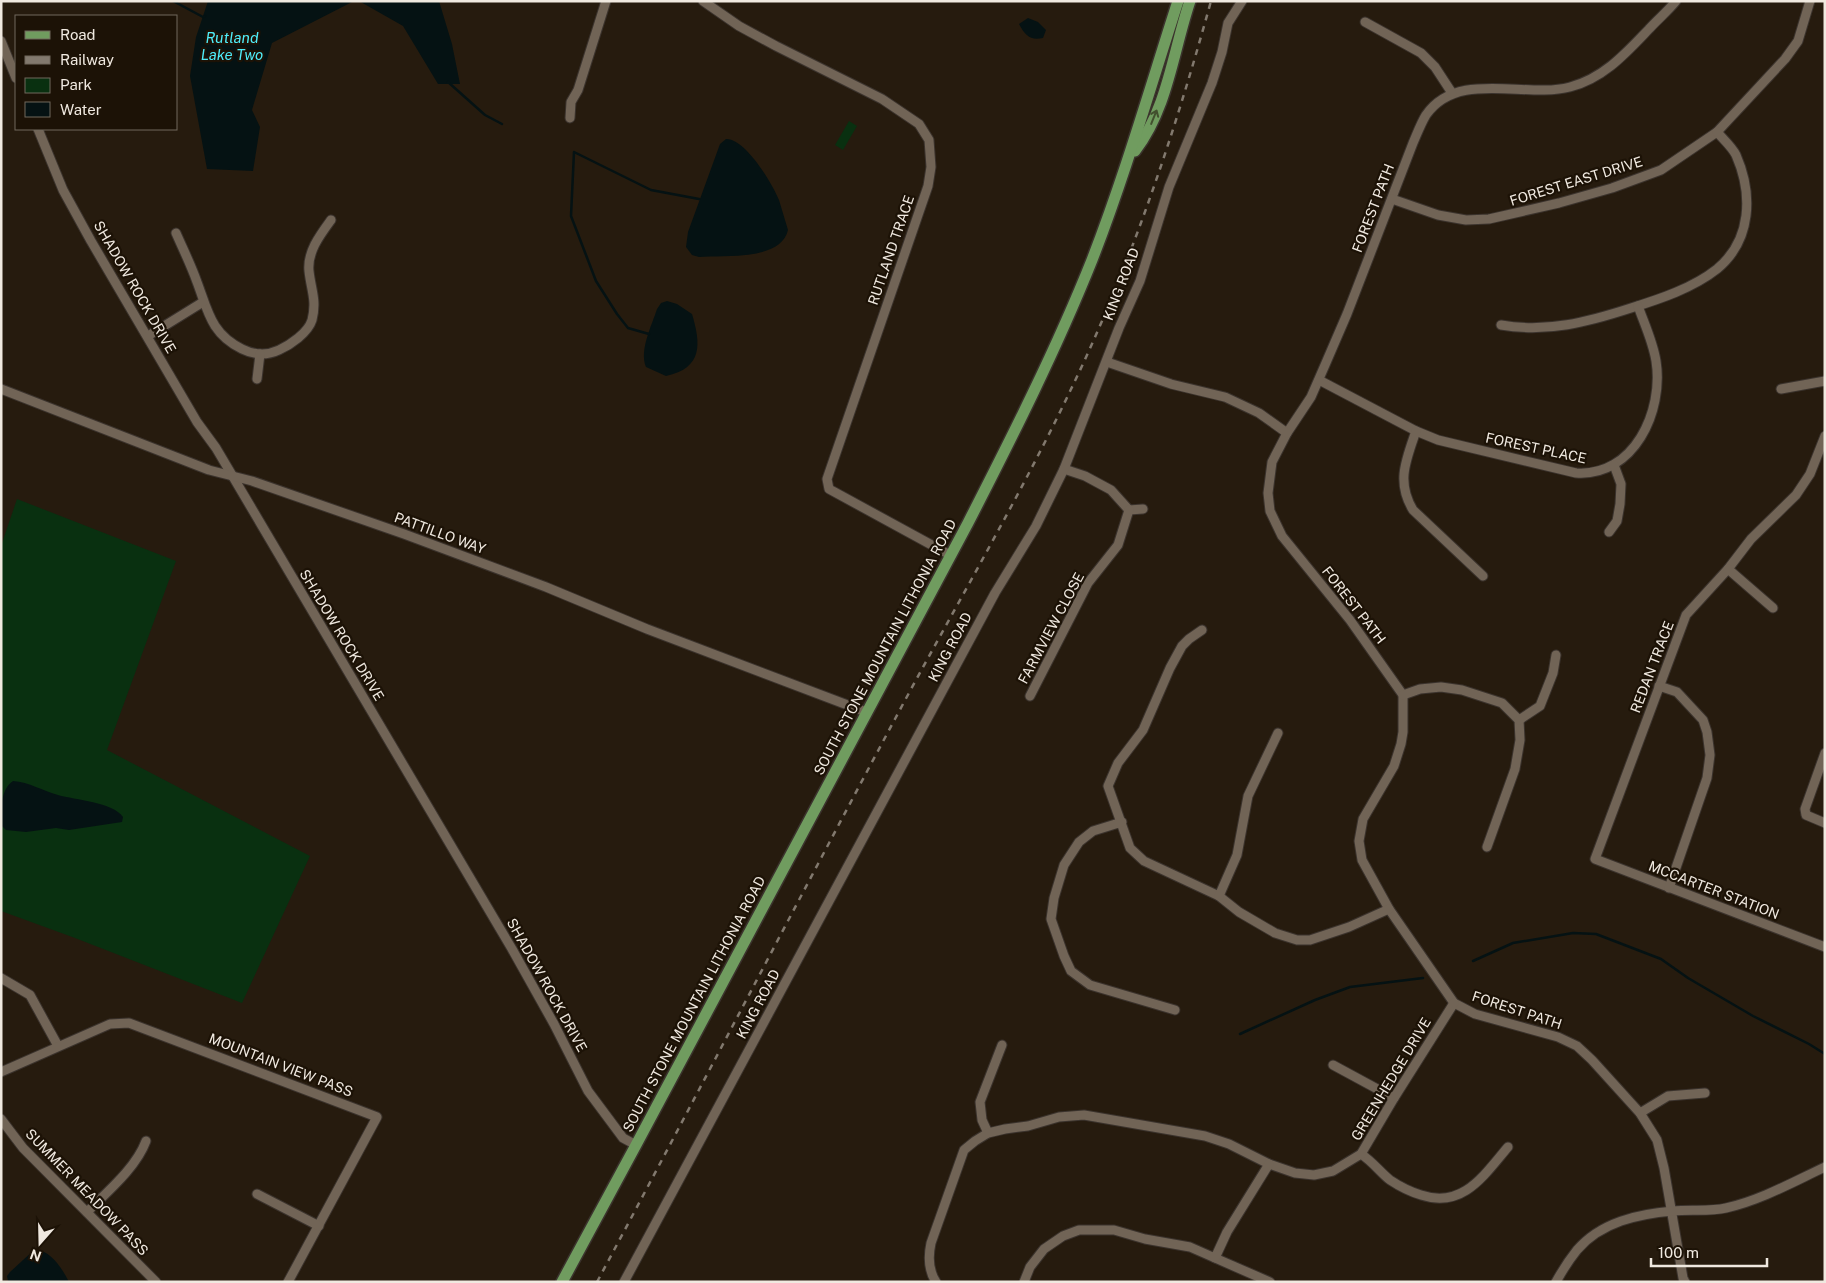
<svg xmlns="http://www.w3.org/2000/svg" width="1826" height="1283" viewBox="0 0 1826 1283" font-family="'Public Sans',sans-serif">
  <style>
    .green { fill: #093010 }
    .water { fill: #051213 }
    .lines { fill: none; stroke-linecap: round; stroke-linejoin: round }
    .stream { stroke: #051213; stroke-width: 2.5 }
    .minor-casing { stroke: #3b332d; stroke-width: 11 }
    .major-casing { stroke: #3b332d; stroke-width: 14 }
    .minor { stroke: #716456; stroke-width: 9 }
    .major { stroke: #709c5f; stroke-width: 11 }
    .rail { stroke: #82796e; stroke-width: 2.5; stroke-dasharray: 6 6; stroke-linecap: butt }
    .oneway { stroke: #42502e }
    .labels { text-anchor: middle; stroke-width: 4.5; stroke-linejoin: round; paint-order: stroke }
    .street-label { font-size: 14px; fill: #f0e9e0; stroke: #1c1206 }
    .water-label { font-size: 15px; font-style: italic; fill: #4fedf9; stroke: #1c1206 }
  </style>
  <rect width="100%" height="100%" fill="#261b0e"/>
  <!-- green -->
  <g class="green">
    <polygon points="849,121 857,126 843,150 835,145"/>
    <polygon points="17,499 176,561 107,750 310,856 242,1003 75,938 1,911 1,546"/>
  </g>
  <!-- water -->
  <g class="water">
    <polygon points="208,1 354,1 272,43 252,110 260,127 253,171 207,169 190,76 196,37"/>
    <polygon points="359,1 439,1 452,44 460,84 438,84 403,26"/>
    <path d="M1028,18l10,4 8,8 -3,8c-13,3 -18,-3 -24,-14z"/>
    <path d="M726,139c19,-1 46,44 53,61 3,10 6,20 9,30 -7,31 -64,25 -89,27l-7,-2 -6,-8 2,-15 32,-88z"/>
    <path d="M667,301l10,3 15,10c9,30 11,54 -26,62l-20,-9c-7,-17 6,-42 11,-58l4,-6z"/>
    <path d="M13,781c16,1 30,10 45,14 17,5 55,7 65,22l-1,5 -53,8 -13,-2 -30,4 -20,-2 -5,-5c0,-15 -1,-35 12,-44z"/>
    <path d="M35,1249c16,2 27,19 34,33l-61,-1 -1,-5 3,-4z"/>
  </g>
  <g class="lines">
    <!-- stream -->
    <g class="stream">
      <polyline points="173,1 203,17 205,16"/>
      <polyline points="448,82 485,115 502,124"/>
      <polyline points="649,334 628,328 617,314 596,281 571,216 574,152 651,190 699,199"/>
      <polyline points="1473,961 1513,943 1573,933 1596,934 1661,959 1688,978 1753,1016 1809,1044 1825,1054"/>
      <polyline points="1240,1034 1315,1000 1350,987 1423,978"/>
    </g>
    <defs>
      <g id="minor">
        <polyline points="703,1 739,26 776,46 882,99 919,124 929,140 931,167 928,186 827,479 829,489 950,555"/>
        <path d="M1676,1c-8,10 -18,18 -27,28 -23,24 -45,49 -79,58 -45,12 -112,-18 -144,28 -5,8 -9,19 -13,28l-66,171 -22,51 -14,32 -24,36 -15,29 -4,31 2,18 12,25 68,84 53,75v37l-2,12 -7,22 -31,53 -4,22 3,19 27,49 65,94 21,11 83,23 19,9 15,14 48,53 17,27 7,28 19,110 2,4"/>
        <polyline points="1365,22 1421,53 1435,67 1452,93"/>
        <polyline points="1,41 16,78"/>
        <polyline points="570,118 571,102 578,90 606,1"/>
        <polyline points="38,129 63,190 91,241 197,422 216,448 512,949 554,1024 588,1091 623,1138 636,1145"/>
        <polyline points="1392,199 1438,215 1466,220 1489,219 1559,203 1612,188 1661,170 1717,132 1785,59 1798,41 1810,1"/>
        <path d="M176,233c7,16 15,32 21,49 11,29 14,52 45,67 12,6 24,7 37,1 11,-5 29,-17 33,-30 5,-20 -1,-30 -3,-49 -2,-19 11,-36 22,-51"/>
        <path d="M1501,325c46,8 87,-3 130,-17 29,-9 62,-20 86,-39 35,-29 36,-75 19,-114 -4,-8 -13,-16 -19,-23"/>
        <polyline points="148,336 203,302"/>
        <polyline points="1107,362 1171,384 1225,397 1259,413 1287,433"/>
        <polyline points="257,379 260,354"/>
        <path d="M1319,380l97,51 22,9 138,33c58,4 88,-62 80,-112 -3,-19 -12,-38 -18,-55"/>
        <polyline points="1,389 209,470 252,481 404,534 546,587 647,629 866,712"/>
        <polyline points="1781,389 1825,381"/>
        <path d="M1416,431c-10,29 -20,51 -3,79l70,66"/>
        <polyline points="1825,436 1810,474 1796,495 1751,539 1728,569 1686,615 1595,859 1825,947"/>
        <polyline points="1064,469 1085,476 1111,490 1129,510"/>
        <polyline points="1129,510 1143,509"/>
        <polyline points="1609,532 1617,521 1620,504 1621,484 1614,465"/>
        <polyline points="1728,569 1773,608"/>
        <polyline points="1202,630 1189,639 1182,646 1170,668 1143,730 1118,763 1108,786 1130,848 1144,861 1219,896 1239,912 1275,933 1297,940 1310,940 1349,927 1389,909"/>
        <polyline points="1659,686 1677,692 1703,720 1707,732 1710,755 1707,778 1669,888"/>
        <polyline points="1403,695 1420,689 1441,687 1462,690 1502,703 1519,720 1520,740 1515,769 1487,847"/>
        <polyline points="1030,696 1088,583 1118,545 1129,510"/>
        <polyline points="1519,720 1540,706 1553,673 1556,655"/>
        <polyline points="1825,753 1805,809 1806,815 1825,823"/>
        <polyline points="1122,822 1093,831 1079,842 1064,865 1054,898 1051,919 1064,956 1071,971 1090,985 1175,1010"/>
        <polyline points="1219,896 1237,855 1248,796 1278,733"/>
        <polyline points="1,978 30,995 58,1046"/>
        <polyline points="1333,1065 1394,1098"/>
        <polyline points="1,1072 110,1024 129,1023 377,1117 288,1282"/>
        <polyline points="1640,1113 1668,1096 1705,1093"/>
        <polyline points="1,1119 23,1148 156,1282"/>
        <polyline points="988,1133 982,1120 980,1102 1002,1045"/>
        <path d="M1361,1154c12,8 19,18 29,26 9,6 21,12 31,15 42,14 63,-20 87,-48"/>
        <polyline points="257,1194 319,1226"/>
        <path d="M87,1212c20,-20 49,-44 59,-71"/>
        <polyline points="1215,1258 1270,1282"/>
        <polyline points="624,1282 995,593 1036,526 1064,469 1119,328 1140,281 1169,187 1212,83 1222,52 1228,23 1242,1"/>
        <path d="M936,1282c-8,-12 -8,-25 -5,-39l33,-93 11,-9 13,-8 17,-4 23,-3 31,-9 25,-2 121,21 24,8 40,20 26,9 19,2 19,-4 28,-17 33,-56 60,-95"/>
        <polyline points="1024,1282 1030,1267 1044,1249 1063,1236 1079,1230 1114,1230 1145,1239 1190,1247 1215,1258 1227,1232 1269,1164"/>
        <path d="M1556,1282c6,-11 13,-22 21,-32 24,-28 61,-36 96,-39 17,-2 36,1 53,-3 35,-8 67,-26 99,-41"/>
      </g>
      <g id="major">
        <path d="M1135,151c33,-43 38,-100 55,-150"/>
        <path d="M562,1282l74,-137 332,-622c44,-86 88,-173 124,-263 33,-85 58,-172 86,-259"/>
      </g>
    </defs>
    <!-- minor casing -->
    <use href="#minor" class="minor-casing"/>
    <!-- major casing -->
    <use href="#major" class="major-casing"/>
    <!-- minor -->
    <use href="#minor" class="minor"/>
    <!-- major -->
    <use href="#major" class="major"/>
    <!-- rail -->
    <path class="rail" d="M597,1282c100,-187 198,-376 298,-563 59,-111 124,-220 178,-334 59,-123 102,-253 138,-384"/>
  </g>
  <!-- one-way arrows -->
  <defs><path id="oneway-shaft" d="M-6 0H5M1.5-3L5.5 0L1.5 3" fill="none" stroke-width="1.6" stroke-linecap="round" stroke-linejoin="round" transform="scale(1.25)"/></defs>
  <use class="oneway" href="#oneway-shaft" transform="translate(1154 117) rotate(-68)"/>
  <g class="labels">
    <!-- street labels -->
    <g class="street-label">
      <text transform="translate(1576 181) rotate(-17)" y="5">FOREST EAST DRIVE</text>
      <text transform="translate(1373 208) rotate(-69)" y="5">FOREST PATH</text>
      <text transform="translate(891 250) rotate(-71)" y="5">RUTLAND TRACE</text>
      <text transform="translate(1121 284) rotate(-69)" y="5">KING ROAD</text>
      <text transform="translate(135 287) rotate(60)" y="5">SHADOW ROCK DRIVE</text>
      <text transform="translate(1536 448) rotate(12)" y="5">FOREST PLACE</text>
      <text transform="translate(440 533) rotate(20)" y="5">PATTILLO WAY</text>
      <text transform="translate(1354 605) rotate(52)" y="5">FOREST PATH</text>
      <text transform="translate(1051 628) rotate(-62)" y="5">FARMVIEW CLOSE</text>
      <text transform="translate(342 635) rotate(59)" y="5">SHADOW ROCK DRIVE</text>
      <text transform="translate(885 647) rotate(-62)" y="5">SOUTH STONE MOUNTAIN LITHONIA ROAD</text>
      <text transform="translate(950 647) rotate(-62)" y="5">KING ROAD</text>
      <text transform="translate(1652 667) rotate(-69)" y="5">REDAN TRACE</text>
      <text transform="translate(1714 890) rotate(21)" y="5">MCCARTER STATION</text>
      <text transform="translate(547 985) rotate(61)" y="5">SHADOW ROCK DRIVE</text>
      <text transform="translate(694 1004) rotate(-62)" y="5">SOUTH STONE MOUNTAIN LITHONIA ROAD</text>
      <text transform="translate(758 1004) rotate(-62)" y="5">KING ROAD</text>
      <text transform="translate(1517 1010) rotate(18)" y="5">FOREST PATH</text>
      <text transform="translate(281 1065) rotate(21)" y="5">MOUNTAIN VIEW PASS</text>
      <text transform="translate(1391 1079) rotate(-59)" y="5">GREENHEDGE DRIVE</text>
      <text transform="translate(87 1192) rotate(46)" y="5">SUMMER MEADOW PASS</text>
    </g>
    <!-- water labels -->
    <g class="water-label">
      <text x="232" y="43">Rutland<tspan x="232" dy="17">Lake Two</tspan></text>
    </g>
  </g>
  <!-- border -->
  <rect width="1826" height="1283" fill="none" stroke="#f0e9e0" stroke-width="5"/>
  <!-- legend -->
  <rect x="15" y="15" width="162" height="115" fill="#1c1206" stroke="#71685d"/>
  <rect x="25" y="31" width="25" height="8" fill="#709c5f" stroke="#71685d"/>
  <text x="60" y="40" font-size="15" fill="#f0e9e0">Road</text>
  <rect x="25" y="56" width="25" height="8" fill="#82796e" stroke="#71685d"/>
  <text x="60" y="65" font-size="15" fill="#f0e9e0">Railway</text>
  <rect x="25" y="78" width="25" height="15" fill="#093010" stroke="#71685d"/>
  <text x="60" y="90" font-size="15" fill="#f0e9e0">Park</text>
  <rect x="25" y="102" width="25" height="15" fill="#051213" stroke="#71685d"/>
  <text x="60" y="115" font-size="15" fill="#f0e9e0">Water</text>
  <!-- north arrow -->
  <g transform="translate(40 1243) rotate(200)" stroke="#1c1206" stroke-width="4" paint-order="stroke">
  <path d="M0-4L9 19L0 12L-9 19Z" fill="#f0e9e0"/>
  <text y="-8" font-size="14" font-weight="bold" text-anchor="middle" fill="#f0e9e0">N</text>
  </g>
  <!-- scale -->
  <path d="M1651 1258v8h116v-8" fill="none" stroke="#f0e9e0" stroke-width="2.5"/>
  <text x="1658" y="1258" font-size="15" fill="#f0e9e0" stroke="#1c1206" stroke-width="4" paint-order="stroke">100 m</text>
</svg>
